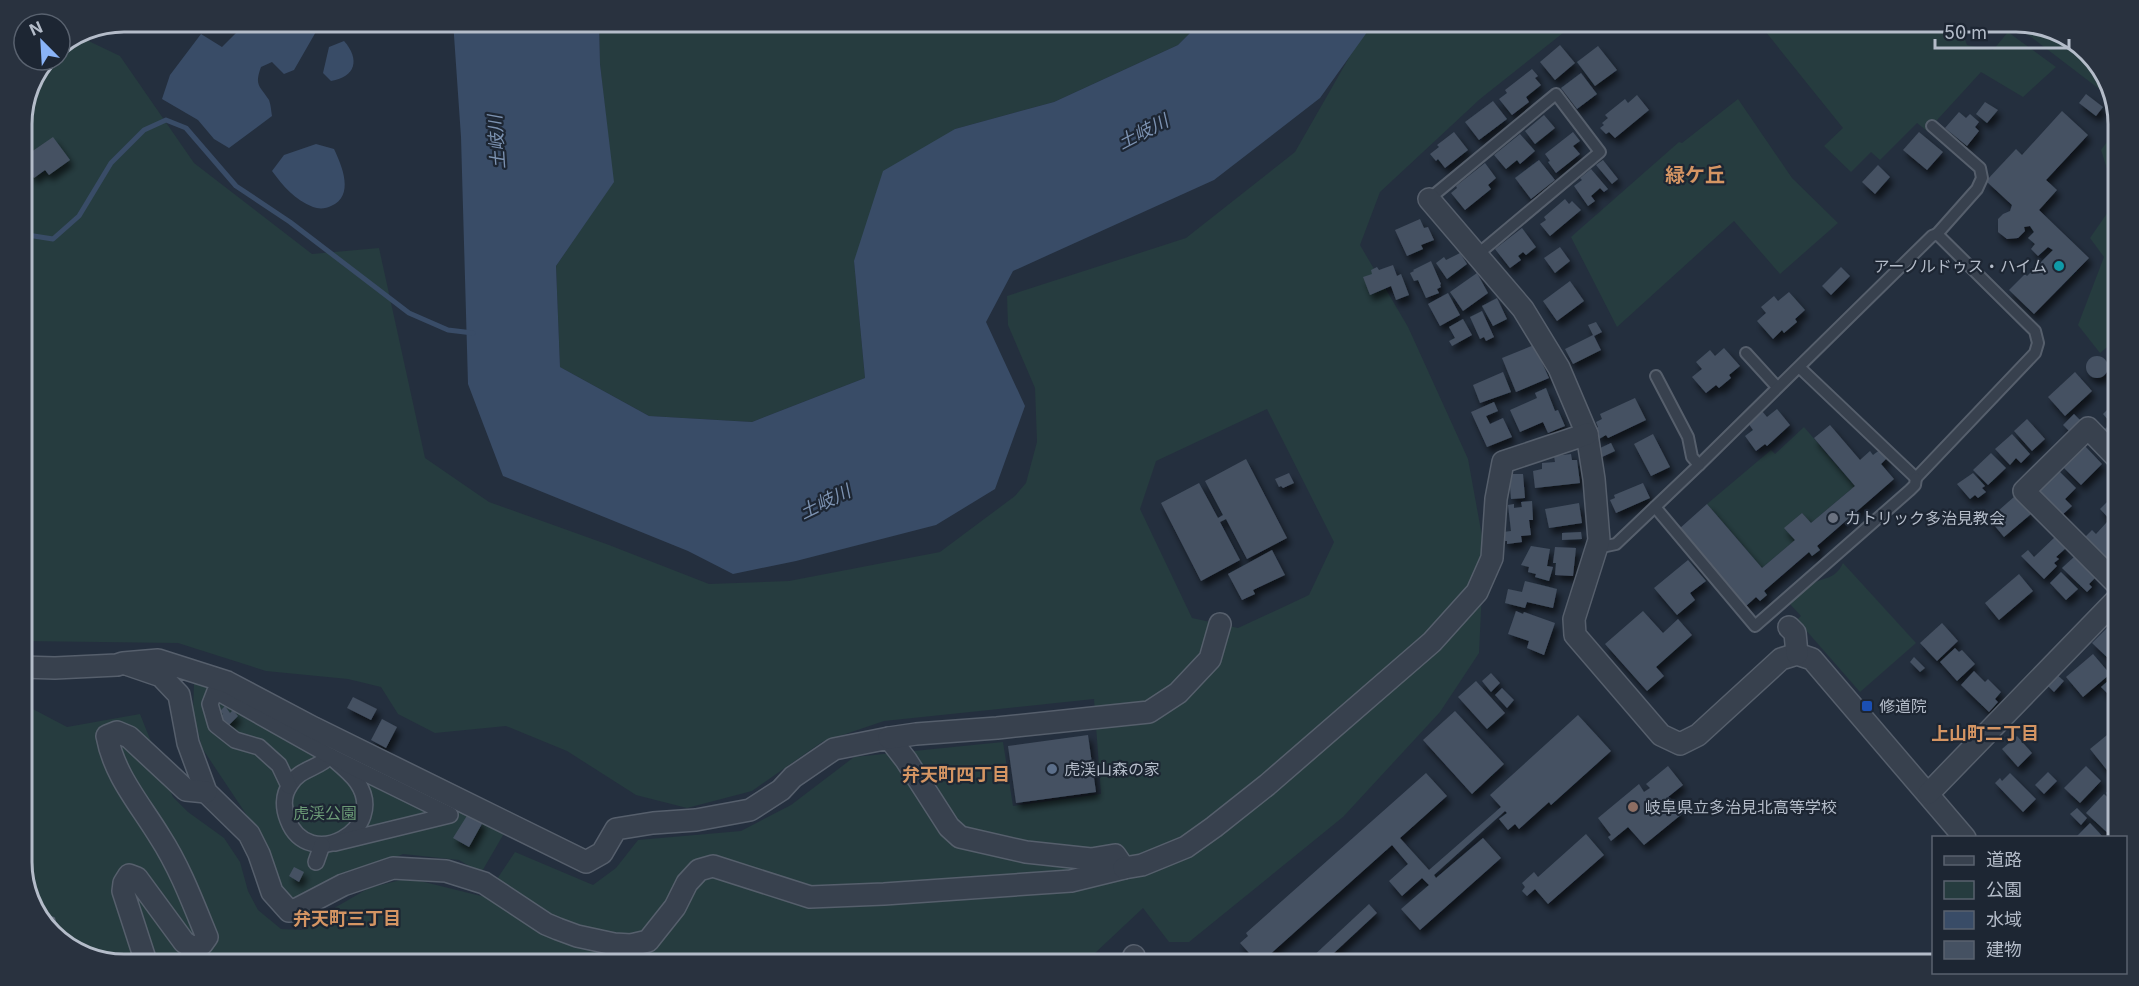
<svg xmlns="http://www.w3.org/2000/svg" width="2139" height="986" viewBox="0 0 2139 986" font-family="Inter,'Noto Sans JP',sans-serif">
  <style>
    .green { fill: #263c3f; fill-rule: evenodd }
    .water { fill: #394c67 }
    .lines { fill: none; stroke-linecap: round; stroke-linejoin: round }
    .stream { stroke: #394c67; stroke-width: 5 }
    .building { fill: #455162; filter: url(#shadow) }
    .service-casing { stroke: #565f6c; stroke-width: 14 }
    .pedestrian-casing { stroke: #565f6c; stroke-width: 18 }
    .minor-casing { stroke: #565f6c; stroke-width: 24 }
    .service { stroke: #38414e; stroke-width: 10 }
    .pedestrian { stroke: #38414e; stroke-width: 15 }
    .minor { stroke: #38414e; stroke-width: 21 }
    .rail-casing { stroke: #5a6575; stroke-width: 7 }
    .rail { stroke: #1d2633; stroke-width: 4.5; stroke-dasharray: 14; stroke-linecap: butt }
    .culture-dot { fill: #0f9aa8; stroke: #1d2633; stroke-width: 2 }
    .worship-dot { fill: #6b7280; stroke: #1d2633; stroke-width: 2 }
    .transit-dot { fill: #1a4fb4; stroke: #1d2633; stroke-width: 2 }
    .service-dot { fill: #5c6f8a; stroke: #1d2633; stroke-width: 2 }
    .education-dot { fill: #8d6e63; stroke: #1d2633; stroke-width: 2 }
    .labels { text-anchor: middle; stroke-width: 4.5; stroke-linejoin: round; paint-order: stroke }
    .poi-label { font-size: 16px; fill: #b4bcc9; stroke: #1d2633; text-anchor: start }
    .park-label { font-size: 16px; fill: #6b9a76; stroke: #1d2633 }
    .water-label { font-size: 18px; font-style: italic; fill: #7c92b1; stroke: #1d2633 }
    .neighbourhood-label { font-size: 18px; font-weight: bold; fill: #d59563; stroke: #1d2633 }
    .quarter-label { font-size: 20px; font-weight: bold; fill: #d59563; stroke: #1d2633 }
    .rim { fill: none; stroke: #b4bcc9; stroke-width: 3 }
  </style>
  <defs>
    <filter id="shadow"><feDropShadow dx="3.5" dy="6" stdDeviation="3" flood-color="#0009"/></filter>
  </defs>
  <rect width="100%" height="100%" fill="#242f3e"/>
  <!-- green -->
  <g class="green">
    <polygon points="599,21 1202,21 1178,45 1054,102 955,129 854,261 865,378 752,422 649,416 560,367 556,266 613,182 600,64"/>
    <path d="M1370,21h208l-98,78 -100,93 -20,53 48,82 60,132 16,88 -5,106 -39,59 -97,105 -154,125h-20l-26,-34 -49,46 -21,11h-949l-40,-8 -42,-32 -21,-56v-170l8,8 38,20 73,-13 33,83 15,15 36,26 16,24 8,29 10,19 23,19 21,1 34,-23 33,-19 39,-10 77,19 30,-45 78,33 23,-17 22,-28 103,-9 50,-26 63,-48 149,-15 10,64 88,-12 -7,-95 -210,22 -62,21 -70,49 -65,17 -51,-13 -69,-44 -61,-25 -71,7 -37,-19 -17,-27 -33,-8 -82,-8 -88,-28 -157,-2v-524l26,-57h13v-15l16,-10 44,21 74,107 118,91 67,-6 46,210 64,44 120,43 100,39 80,-3 151,-29 75,-56 11,-13 11,-41 -2,-54 -27,-63 -1,-29 179,-58 109,-86zM1267,409l67,133 -25,53 -71,33 -46,-10 -52,-109 16,-48z"/>
    <polygon points="1757,21 1949,21 1962,31 1967,45 1993,50 2008,32 2056,67 2023,97 1981,72 1927,131 1917,123 1880,160 1871,152 1851,172 1824,146 1843,128"/>
    <polygon points="2010,21 2055,29 2100,66 2111,98"/>
    <polygon points="1738,99 1792,178 1838,223 1780,274 1734,221 1617,327 1571,237 1679,142 1682,143"/>
    <polygon points="2118,127 2118,338 2100,353 2078,325 2104,257 2090,238 2108,212 2109,175 2101,150"/>
    <polygon points="1804,427 1855,486 1811,523 1802,513 1785,528 1795,540 1762,568 1707,504 1771,450 1775,454"/>
    <path d="M1843,563l73,80 -56,49 -63,-72 4,-4 -11,-12c7,-6 14,-15 22,-20 14,-8 23,-4 31,-21z"/>
    <polygon points="199,675 506,830 481,873 459,860 403,854 297,899 287,895 280,886 266,844 202,748 193,712 194,684"/>
  </g>
  <!-- water -->
  <g class="water">
    <path d="M248,21h72l1,2 -27,47 -10,4 -12,-12 -11,5c-7,19 -1,19 8,33 2,5 2,11 3,16l-43,32 -15,-9 -16,-19 -36,-21 8,-24 31,-41 21,13z"/>
    <polygon points="453,21 599,21 600,64 614,182 556,266 560,367 649,416 752,422 865,378 854,261 883,171 955,129 1054,102 1178,45 1202,21 1375,21 1320,98 1214,180 1013,271 986,322 1025,406 995,489 936,525 796,561 733,574 688,551 503,476 468,384 461,137"/>
    <path d="M344,41c16,18 12,36 -13,40l-8,-8 6,-26z"/>
    <path d="M316,144l18,5c8,17 21,47 -3,57 -5,3 -13,3 -18,1 -18,-7 -30,-21 -41,-36l12,-16z"/>
  </g>
  <g class="lines">
    <!-- stream -->
    <polyline class="stream" points="21,234 53,239 79,216 111,163 144,130 166,120 186,128 236,186 290,222 409,313 448,330 473,333"/>
  </g>
  <!-- building -->
  <g class="building">
    <polygon points="1560,45 1575,63 1555,80 1540,62"/>
    <polygon points="1598,46 1617,70 1595,86 1577,62"/>
    <polygon points="1532,69 1538,76 1535,78 1541,85 1526,97 1529,102 1512,115 1499,99 1507,93 1505,90"/>
    <polygon points="1581,73 1597,94 1577,109 1561,88"/>
    <polygon points="2086,94 2103,107 2096,116 2079,103"/>
    <polygon points="1637,95 1649,110 1615,138 1609,132 1606,134 1600,128 1604,125 1602,123 1608,118 1605,115 1625,99 1628,103"/>
    <polygon points="1493,101 1507,119 1479,140 1465,122"/>
    <polygon points="1985,102 1998,110 1987,123 1976,114"/>
    <polygon points="2062,111 2088,135 2046,180 2057,190 2039,210 2089,258 2034,314 2009,290 2025,274 2027,276 2053,250 2048,247 2038,256 2031,249 2035,244 2028,238 2034,232 2030,226 2024,227 2025,231 2018,238 2007,239 1998,232 1998,219 2003,214 2010,211 2012,205 1986,181 2016,149 2022,155"/>
    <polygon points="1959,112 1966,118 1970,114 1979,122 1975,127 1979,131 1967,146 1945,128"/>
    <polygon points="1544,115 1555,128 1535,144 1525,131"/>
    <polygon points="1454,132 1468,150 1445,168 1438,159 1436,161 1430,154 1439,147 1437,145"/>
    <polygon points="1573,132 1580,141 1573,146 1580,154 1556,173 1548,162 1550,161 1545,154"/>
    <polygon points="1919,132 1943,152 1927,170 1903,150"/>
    <polygon points="1520,134 1535,151 1520,164 1517,160 1506,169 1494,155"/>
    <polygon points="53,137 70,160 49,175 45,170 34,178 21,159"/>
    <polygon points="1539,160 1555,180 1531,199 1515,178"/>
    <polygon points="1603,160 1618,179 1612,184 1596,165"/>
    <polygon points="1485,163 1496,178 1488,185 1491,189 1465,210 1451,193 1457,188 1456,186"/>
    <polygon points="1878,165 1890,177 1875,194 1862,182"/>
    <polygon points="1591,169 1608,189 1604,192 1600,188 1591,196 1595,201 1588,206 1574,186 1582,180 1580,178"/>
    <polygon points="1565,199 1569,204 1572,201 1581,210 1550,236 1540,224 1546,220 1544,217"/>
    <polygon points="1420,219 1424,228 1428,227 1434,240 1421,245 1423,249 1407,256 1395,230"/>
    <polygon points="1522,228 1536,247 1526,255 1523,252 1518,256 1521,260 1510,268 1495,249"/>
    <polygon points="1560,247 1570,261 1555,273 1544,258"/>
    <polygon points="1460,253 1467,264 1447,279 1436,263 1444,257 1446,260"/>
    <polygon points="1431,261 1441,284 1440,285 1441,287 1437,289 1439,293 1426,298 1418,280 1414,281 1410,273 1414,271 1413,270"/>
    <polygon points="1393,265 1397,276 1401,274 1409,295 1396,300 1391,286 1370,295 1363,277 1372,274 1371,270 1377,267 1379,270"/>
    <polygon points="1841,267 1850,276 1831,295 1822,286"/>
    <polygon points="1477,273 1488,293 1463,311 1450,292"/>
    <polygon points="1570,281 1584,301 1557,321 1543,301"/>
    <polygon points="1789,292 1805,310 1795,319 1797,322 1784,333 1782,330 1773,339 1757,321 1766,313 1761,307 1774,296 1778,301"/>
    <polygon points="1448,293 1460,315 1440,326 1428,304"/>
    <polygon points="1497,298 1507,319 1493,326 1482,306"/>
    <polygon points="1482,311 1494,337 1486,341 1484,337 1480,339 1470,317"/>
    <polygon points="1463,319 1472,335 1452,346 1449,341 1455,338 1449,327"/>
    <polygon points="1596,322 1602,332 1594,336 1601,350 1573,364 1565,349 1593,335 1588,325"/>
    <polygon points="1534,345 1549,378 1516,392 1502,358"/>
    <polygon points="1724,348 1740,366 1729,375 1731,378 1719,388 1716,385 1706,393 1692,377 1702,369 1696,362 1710,350 1715,356"/>
    <circle cx="2097" cy="367" r="11"/>
    <polygon points="1503,372 1511,392 1480,403 1473,385"/>
    <polygon points="2075,372 2092,391 2065,416 2048,397"/>
    <polygon points="1546,388 1555,411 1558,410 1565,426 1548,433 1543,422 1520,432 1510,410 1537,398 1535,393"/>
    <polygon points="1635,398 1646,420 1608,438 1606,435 1599,439 1594,429 1598,427 1596,422 1602,419 1600,414"/>
    <polygon points="2118,399 2118,441 2112,435 2110,438 2103,431 2111,423 2103,414"/>
    <polygon points="1494,402 1498,411 1486,416 1490,424 1503,418 1512,437 1487,447 1471,412"/>
    <polygon points="1777,409 1790,425 1767,446 1765,444 1756,451 1745,436 1753,430 1748,423 1762,411 1767,417"/>
    <polygon points="2074,414 2082,422 2071,433 2063,425"/>
    <polygon points="2027,419 2045,439 2032,451 2014,431"/>
    <polygon points="1830,425 1860,460 1870,451 1873,455 1881,449 1888,457 1881,464 1894,479 1817,546 1820,550 1812,556 1809,552 1764,591 1767,595 1760,601 1756,597 1746,606 1679,529 1707,504 1762,568 1795,540 1784,528 1802,513 1811,523 1855,486 1814,438"/>
    <polygon points="1653,434 1670,467 1651,476 1634,444"/>
    <polygon points="2012,434 2030,454 2021,463 2016,458 2010,465 1995,449"/>
    <polygon points="1611,443 1615,451 1602,457 1598,449"/>
    <polygon points="2084,445 2102,464 2081,485 2062,466"/>
    <polygon points="1991,453 2006,468 1988,485 1973,470"/>
    <polygon points="1571,454 1572,460 1577,460 1580,483 1535,488 1533,471 1542,469 1542,463 1555,462 1554,456"/>
    <polygon points="1246,459 1287,538 1247,559 1226,519 1220,522 1240,560 1201,581 1161,503 1199,483 1218,518 1223,515 1205,481"/>
    <polygon points="2056,468 2076,488 2065,499 2072,506 2061,516 2034,489"/>
    <polygon points="1289,473 1294,483 1283,488 1281,486 1279,487 1275,479"/>
    <polygon points="1973,473 1985,486 1982,488 1986,492 1978,498 1975,495 1970,499 1957,484"/>
    <polygon points="1509,474 1523,474 1525,498 1511,499"/>
    <polygon points="1643,483 1650,498 1616,513 1610,500 1615,498 1614,495"/>
    <polygon points="2015,496 2031,514 2004,537 1989,519"/>
    <polygon points="1532,501 1533,520 1529,520 1531,535 1521,536 1522,542 1507,544 1507,541 1504,541 1503,532 1511,531 1508,505 1514,504 1514,508 1522,507 1521,502"/>
    <polygon points="2108,501 2118,512 2118,528 2100,509"/>
    <polygon points="1579,503 1582,523 1549,528 1545,509"/>
    <polygon points="2107,522 2118,533 2118,561 2116,563 2109,556 2102,564 2080,542 2092,530 2096,534"/>
    <polygon points="1581,532 1582,539 1562,540 1562,533"/>
    <polygon points="2055,537 2066,548 2056,557 2059,559 2054,563 2057,566 2044,579 2021,556 2028,550 2034,557"/>
    <polygon points="1531,546 1550,549 1547,566 1553,567 1549,581 1535,577 1536,574 1528,572 1529,567 1521,565"/>
    <polygon points="1555,547 1576,548 1573,576 1555,575 1556,563 1553,563"/>
    <polygon points="1272,550 1285,575 1253,590 1255,594 1242,600 1228,574"/>
    <polygon points="2074,557 2095,578 2089,584 2092,587 2087,592 2062,568"/>
    <polygon points="1688,560 1706,581 1690,593 1695,600 1677,615 1654,588"/>
    <polygon points="2061,572 2078,589 2066,600 2050,583"/>
    <polygon points="2019,574 2033,591 1999,620 1985,603"/>
    <polygon points="1525,581 1557,589 1553,608 1527,602 1525,608 1505,603 1508,589 1522,592"/>
    <polygon points="1516,611 1523,614 1524,612 1555,623 1544,655 1527,648 1529,641 1508,634"/>
    <polygon points="1643,611 1663,633 1678,619 1692,635 1656,667 1664,676 1647,691 1605,644"/>
    <polygon points="2115,620 2118,622 2118,644 2115,647 2118,650 2109,659 2092,643"/>
    <polygon points="1942,623 1958,641 1937,661 1920,643"/>
    <polygon points="1955,648 1959,652 1962,650 1975,664 1957,681 1940,662"/>
    <polygon points="2093,654 2110,674 2083,697 2066,677"/>
    <polygon points="1914,657 1925,668 1920,672 1910,662"/>
    <polygon points="1974,671 1985,682 1988,679 2001,692 1995,699 1998,702 1989,712 1961,685"/>
    <polygon points="1491,673 1500,683 1491,692 1482,681"/>
    <polygon points="2056,674 2064,681 2054,692 2046,684"/>
    <polygon points="2115,675 2118,678 2118,698 2115,701 2101,687"/>
    <polygon points="1476,681 1505,713 1487,729 1458,697"/>
    <polygon points="1502,688 1514,700 1507,708 1495,695"/>
    <polygon points="353,697 377,709 371,720 347,708"/>
    <polygon points="225,706 230,713 233,710 238,716 226,728 218,719 223,714 220,711"/>
    <polygon points="1455,711 1504,764 1472,794 1423,740"/>
    <polygon points="1578,715 1611,751 1551,805 1549,802 1519,829 1515,824 1508,830 1499,819 1507,813 1505,811 1434,875 1436,878 1483,838 1501,858 1420,930 1401,909 1429,885 1422,878 1402,896 1389,881 1408,864 1392,845 1267,957 1274,965 1260,965 1240,943 1248,936 1246,933 1426,773 1447,796 1400,838 1429,870 1501,807 1490,795"/>
    <polygon points="382,719 397,727 386,748 371,740"/>
    <polygon points="2118,726 2118,777 2115,780 2090,749"/>
    <polygon points="1088,735 1096,792 1016,803 1008,746"/>
    <polygon points="2017,736 2032,753 2018,767 2002,749"/>
    <polygon points="1668,766 1683,785 1668,797 1682,814 1644,845 1628,827 1611,841 1608,837 1611,835 1598,818 1639,784 1644,792 1650,788 1646,784"/>
    <polygon points="2086,766 2101,781 2080,803 2064,788"/>
    <polygon points="2048,772 2057,781 2044,794 2035,785"/>
    <polygon points="2010,773 2036,799 2023,812 1995,783 2000,778 2002,781"/>
    <polygon points="2118,782 2118,794 2112,799 2106,793"/>
    <polygon points="2104,794 2118,807 2118,828 2111,836 2086,813"/>
    <polygon points="2077,808 2087,818 2081,825 2070,814"/>
    <polygon points="468,814 483,822 469,847 453,838"/>
    <polygon points="2090,823 2104,838 2075,838"/>
    <polygon points="1586,834 1604,855 1548,904 1535,889 1527,896 1522,891 1525,887 1522,883 1534,872 1538,877"/>
    <polygon points="294,867 304,872 299,882 289,876"/>
    <polygon points="1369,904 1377,913 1321,965 1313,965 1309,960"/>
    <polygon points="1178,954 1185,965 1162,965"/>
  </g>
  <g class="lines">
    <defs>
      <g id="service">
        <polyline points="1932,126 1980,168 1982,178 1977,189 1937,234"/>
        <polyline points="1429,199 1556,94 1600,152 1478,254"/>
        <polyline points="1746,353 1777,387"/>
        <polyline points="1699,465 1932,236 1937,234 2035,331 2038,343 2035,353 1916,478 1799,367"/>
        <polyline points="1655,507 1755,626 1910,490 1915,485 1916,478"/>
        <polyline points="1597,548 1616,544 1699,465 1692,457 1688,437 1656,376"/>
      </g>
      <g id="pedestrian">
        <path d="M330,756c9,8 20,16 27,26 33,48 -49,91 -69,38 -5,-12 -5,-25 2,-35 10,-17 28,-16 40,-29z"/>
        <polyline points="289,786 279,765 259,747 235,740 216,725 210,704 215,691 330,756 450,815 335,843"/>
        <polyline points="316,862 322,845"/>
      </g>
      <g id="minor">
        <polyline points="1429,199 1523,309 1559,368 1587,434 1594,479 1599,540 1574,619 1575,635 1661,735 1680,744 1698,735 1781,659 1797,654 1812,659 1965,838"/>
        <polyline points="2118,459 2088,428 2024,491 2118,585"/>
        <polyline points="1789,627 1795,633 1797,654"/>
        <polyline points="21,667 55,668 117,665 123,663 158,660 227,682 314,728 586,862 602,853 616,829 653,823 696,820 750,810 781,790 793,777 834,749 889,738 906,760 949,827 960,837 1026,852 1091,859 1115,855 1124,868 1071,881 884,894 810,897 713,866 699,870 687,883 675,907 648,941 631,945 614,944 577,936 558,929 546,924 484,883 446,871 393,868 343,885 297,909 289,911 272,892 259,854 249,834 206,792 188,743 179,695 161,676 123,663"/>
        <polyline points="889,738 916,734 997,728 1149,712 1178,693 1210,659 1220,624"/>
        <polyline points="1929,793 2118,598"/>
        <polyline points="1124,868 1142,865 1186,847 1214,827 1267,785 1432,642 1477,592 1492,558 1496,499 1503,462 1587,434"/>
        <polyline points="1134,956 1135,965"/>
        <path d="M147,965l-24,-74 1,-8 5,-8 8,3 47,64 9,6 9,-4 5,-7c-14,-34 -27,-69 -47,-100 -20,-33 -46,-62 -53,-101l10,-4 12,5 57,53 20,2"/>
      </g>
    </defs>
    <!-- service casing -->
    <use href="#service" class="service-casing"/>
    <!-- pedestrian casing -->
    <use href="#pedestrian" class="pedestrian-casing"/>
    <!-- minor casing -->
    <use href="#minor" class="minor-casing"/>
    <!-- service -->
    <use href="#service" class="service"/>
    <!-- pedestrian -->
    <use href="#pedestrian" class="pedestrian"/>
    <!-- minor -->
    <use href="#minor" class="minor"/>
    <defs>
      <polyline id="rail" points="52,920 55,935"/>
    </defs>
    <!-- rail casing -->
    <use href="#rail" class="rail-casing"/>
    <!-- rail -->
    <use href="#rail" class="rail"/>
  </g>
  <!-- markers -->
  <circle class="culture-dot" cx="2059" cy="266" r="6"/>
  <circle class="worship-dot" cx="1833" cy="518" r="6"/>
  <rect class="transit-dot" x="1861" y="700" width="12" height="12" rx="3"/>
  <circle class="service-dot" cx="1052" cy="769" r="6"/>
  <circle class="education-dot" cx="1633" cy="807" r="6"/>
  <g class="labels">
    <!-- poi labels -->
    <g class="poi-label">
      <text x="2047" y="272" text-anchor="end">アーノルドゥス・ハイム</text>
      <text x="1845" y="524">カトリック多治見教会</text>
      <text x="1879" y="712">修道院</text>
      <text x="1064" y="775">虎渓山森の家</text>
      <text x="1645" y="813">岐阜県立多治見北高等学校</text>
    </g>
    <!-- park labels -->
    <g class="park-label">
      <text x="325" y="819">虎渓公園</text>
    </g>
    <!-- water labels -->
    <g class="water-label">
      <text transform="translate(1143 132) rotate(-27)" y="6">土岐川</text>
      <text transform="translate(497 142) rotate(-94)" y="6">土岐川</text>
      <text transform="translate(825 502) rotate(-26)" y="6">土岐川</text>
    </g>
    <!-- neighbourhood labels -->
    <g class="neighbourhood-label">
      <text x="1985" y="740">上山町二丁目</text>
      <text x="956" y="781">弁天町四丁目</text>
      <text x="347" y="925">弁天町三丁目</text>
    </g>
    <!-- quarter labels -->
    <g class="quarter-label">
      <text x="1695" y="182">緑ケ丘</text>
    </g>
  </g>
  <!-- crop -->
  <path d="M0 0H2139V986H0ZM124 32H2016A92 92 0 0 1 2108 124V862A92 92 0 0 1 2016 954H124A92 92 0 0 1 32 862V124A92 92 0 0 1 124 32Z" fill="#29323f" fill-rule="evenodd"/>
  <path class="rim" d="M124 32H2016A92 92 0 0 1 2108 124V862A92 92 0 0 1 2016 954H124A92 92 0 0 1 32 862V124A92 92 0 0 1 124 32Z"/>
  <!-- legend -->
  <rect x="1932" y="836" width="195" height="138" fill="#1d2633" stroke="#59626f" stroke-width="1.5"/>
  <rect x="1944" y="856" width="30" height="9" fill="#38414e" stroke="#59626f" stroke-width="1.5"/>
  <text x="1986" y="866" font-size="18" fill="#b4bcc9">道路</text>
  <rect x="1944" y="881" width="30" height="18" fill="#263c3f" stroke="#59626f" stroke-width="1.5"/>
  <text x="1986" y="896" font-size="18" fill="#b4bcc9">公園</text>
  <rect x="1944" y="911" width="30" height="18" fill="#394c67" stroke="#59626f" stroke-width="1.5"/>
  <text x="1986" y="926" font-size="18" fill="#b4bcc9">水域</text>
  <rect x="1944" y="941" width="30" height="18" fill="#455162" stroke="#59626f" stroke-width="1.5"/>
  <text x="1986" y="956" font-size="18" fill="#b4bcc9">建物</text>
  <!-- north arrow -->
  <g transform="translate(42 42) rotate(336)"><circle r="28" fill="#1d2633" stroke="#59626f" stroke-width="1.5"/>
  <path d="M0-4.5L10 22L0 15L-10 22Z" fill="#8ab4f8"/>
  <text y="-9" font-size="16" font-weight="bold" text-anchor="middle" fill="#b4bcc9">N</text>
  </g>
  <!-- scale -->
  <path d="M1935 39v9h134v-9" fill="none" stroke="#b4bcc9" stroke-width="3"/>
  <text x="1944" y="39" font-size="18" fill="#b4bcc9" stroke="#1d2633" stroke-width="4.5" paint-order="stroke">50 m</text>
</svg>
